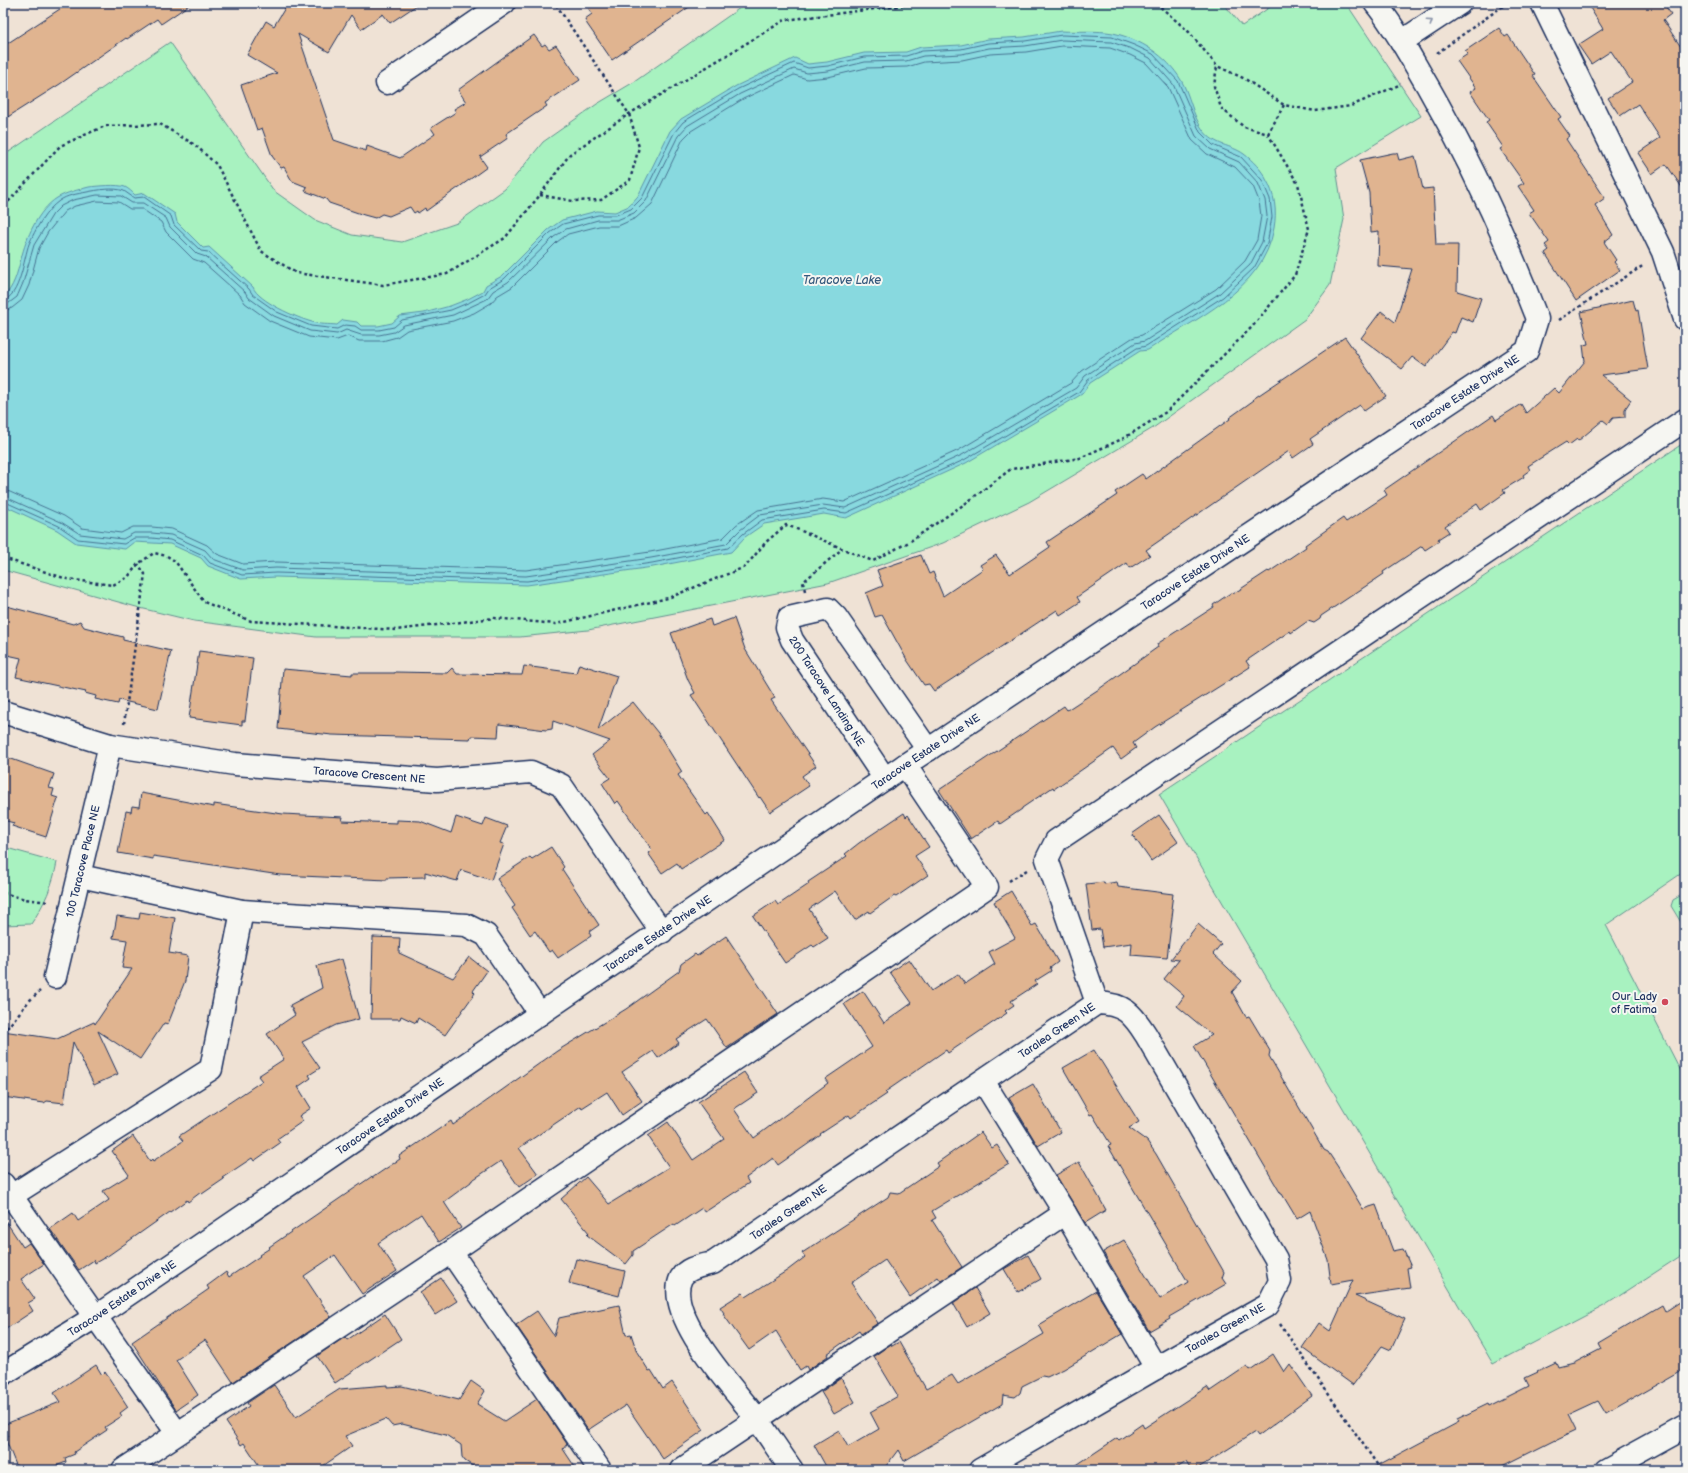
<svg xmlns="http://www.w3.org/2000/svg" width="1688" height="1473" viewBox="0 0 1688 1473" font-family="'Balsamiq Sans',sans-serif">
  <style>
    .green { fill: #a8f2c0; stroke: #62908f }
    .water { fill: #88d9df; stroke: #5c95ab }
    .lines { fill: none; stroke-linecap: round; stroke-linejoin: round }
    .shore { stroke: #477392; stroke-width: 1 }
    .building { fill: #e0b490; stroke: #1b2f5e }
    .minor-casing { stroke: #1b2f5e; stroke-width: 25 }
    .path { stroke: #1b2f5e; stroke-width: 2.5; stroke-dasharray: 3 3; stroke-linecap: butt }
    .minor { stroke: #f6f6f2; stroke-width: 22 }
    .oneway { stroke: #8892a8 }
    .poi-dot { fill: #d1495b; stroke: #f6f6f2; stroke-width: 1.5 }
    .labels { text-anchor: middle; stroke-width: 4; stroke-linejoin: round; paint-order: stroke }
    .street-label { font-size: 11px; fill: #1b2f5e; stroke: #f6f6f2 }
    .poi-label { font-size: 11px; fill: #1b2f5e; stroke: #f6f6f2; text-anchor: end }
    .water-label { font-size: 12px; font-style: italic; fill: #365a7e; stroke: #f6f6f2 }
  </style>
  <rect width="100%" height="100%" fill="#efe2d5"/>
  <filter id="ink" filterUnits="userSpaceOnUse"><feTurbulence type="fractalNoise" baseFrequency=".025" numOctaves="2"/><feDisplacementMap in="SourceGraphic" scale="8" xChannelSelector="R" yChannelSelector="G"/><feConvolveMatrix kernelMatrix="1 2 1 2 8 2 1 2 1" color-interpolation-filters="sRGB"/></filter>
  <g filter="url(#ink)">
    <!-- green -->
    <g class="green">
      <polygon points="747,3 1223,3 1242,26 1276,3 1346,3 1421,116 1336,168 1344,219 1330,285 1305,319 1153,428 1029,502 943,543 828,583 588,630 520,637 316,637 194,621 140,608 3,570 3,156 170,42 274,191 315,220 352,235 402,242 457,223 505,189 543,142 597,104 634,82"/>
      <polygon points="1685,442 1685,871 1606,925 1685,1079 1685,1253 1604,1306 1493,1364 1159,794"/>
      <path d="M3,847l54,15c-4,23 -13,43 -26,62l-28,1z"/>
      <polygon points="1685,893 1685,929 1671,906 1673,900"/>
    </g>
    <!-- water -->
    <path class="water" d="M1061,31c17,1 36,-1 52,2 27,6 54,23 68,47 9,15 11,35 22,50 13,17 27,14 41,24 8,6 18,16 22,25 9,15 11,32 8,49 -11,63 -79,90 -126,122l-8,1 -50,32 -8,11 -116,69 -120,55 -22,-4 -60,10 -19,13 -14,15 -78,15 -126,18 -251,-8 -35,2 -33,-13 -7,-8 -31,-14 -36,-2 -9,7 -49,-6 -19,-13 -54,-25v-208c11,-9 14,-24 18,-38 5,-21 17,-49 36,-61 10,-6 21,-8 32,-11 8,-1 29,-3 36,0 4,2 7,5 10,8l9,-2 31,21 2,8 26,26 6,-1 44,40c5,14 44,31 59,35 8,3 17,2 25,3l6,-5 14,2 4,4h17l14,-3 8,-7 24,-3 26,-7 18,-7 15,-8 3,-6 16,-9 46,-46 14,-10 35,-9 18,1 14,-6 9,-10 32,-65 11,-12 55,-33 59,-28 13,6 19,-2 37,-9 42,-1 15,-5 40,-2 27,-6 36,-2z"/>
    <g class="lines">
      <!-- shore -->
      <g class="shore">
        <path d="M3,300c17,-2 21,-43 26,-56 6,-14 17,-34 30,-43 8,-6 18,-7 28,-9 10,-2 27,-5 37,-1 3,2 7,5 10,7l10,-1 27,19 3,9 27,26 7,1 41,37 4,6 24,17 34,14 26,3 8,-4 10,1 6,4h18l15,-3 8,-7 49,-10 19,-8 15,-8 4,-6 15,-9 46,-46 13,-9 35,-9h18l15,-6 11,-11 32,-65 9,-11 55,-33 56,-26 14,5 20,-2 36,-9 42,-1 16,-5 39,-2 27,-6 37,-2 37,-6 50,2 22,8 19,9 25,27 22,51 13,13 28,12 21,23 8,19 2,18 -5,27 -13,24 -31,29 -77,49 -9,2 -49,32 -9,12 -115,68 -118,53 -22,-3 -62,10 -19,14 -15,14 -76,15 -125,18 -251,-8 -34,2 -32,-12 -7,-8 -33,-15 -18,-2h-18l-10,6 -46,-5 -19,-13 -56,-25"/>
        <polyline points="3,305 9,303 17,297 23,283 34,245 53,214 61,206 73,200 97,195 121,196 132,203 143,203 166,218 170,227 197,254 206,257 245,292 249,298 274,316 310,331 337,334 346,330 361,335 379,335 394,332 404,325 453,315 487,299 493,291 508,282 554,237 566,229 598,220 617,220 634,213 646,201 678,136 687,126 740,94 794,69 807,73 828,71 865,62 906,61 923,56 962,54 989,48 1025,46 1062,40 1111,42 1132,49 1150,58 1173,84 1196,136 1210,149 1239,162 1258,183 1265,200 1267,216 1262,242 1250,265 1220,293 1145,341 1135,343 1085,376 1076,388 962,455 845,508 823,505 760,515 740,530 726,544 651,558 526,576 276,568 243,570 213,559 205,550 171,535 152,533 134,533 123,539 80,534 61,522 3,496"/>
        <polyline points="3,311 12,308 22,300 29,285 39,248 48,232 65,211 75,206 97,201 119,202 130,209 142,209 161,222 166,232 193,259 204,263 240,295 245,303 270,321 309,337 337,340 348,336 359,341 382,341 397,337 407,330 453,321 474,313 491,303 497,296 512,287 557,242 568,234 599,226 618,226 636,218 652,204 683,139 691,131 743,99 794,75 807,79 828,77 866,68 907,67 924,62 962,60 990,54 1026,52 1062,46 1110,48 1130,55 1146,63 1168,87 1192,140 1207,154 1235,167 1253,186 1259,201 1261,216 1257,240 1245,261 1216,289 1142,335 1132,338 1082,371 1071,383 959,450 844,502 823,499 758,510 736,525 723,538 650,552 526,570 276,562 243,564 217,554 207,545 172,529 152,527 133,527 121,533 82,528 64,516 10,492 3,490"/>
      </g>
    </g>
    <!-- building -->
    <g class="building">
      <polygon points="69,3 192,3 161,24 157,19 127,39 126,38 60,84 3,120 3,52 7,49 5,45"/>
      <polygon points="288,3 290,8 296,3 420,3 390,23 383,14 361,29 351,15 329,52 298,34 334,140 366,151 367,146 400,158 435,134 431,128 456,112 454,109 466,102 458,90 534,35 542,46 545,44 549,49 556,45 580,80 545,103 547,106 506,134 508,138 480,157 487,167 426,211 425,208 418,213 417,211 414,213 410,207 389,216 382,214 375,218 364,215 329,203 326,199 305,191 307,187 292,181 284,167 281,168 272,156 262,128 257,130 241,85 277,73 247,55 266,21 274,26"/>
      <polygon points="585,3 695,3 612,60 587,24 585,19 592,14"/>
      <polygon points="1587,3 1663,3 1671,14 1663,20 1685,53 1685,192 1666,164 1652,174 1638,153 1660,138 1638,104 1620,116 1608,98 1632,82 1611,51 1591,64 1578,45 1603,29"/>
      <polygon points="1499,28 1505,37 1508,35 1535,75 1533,76 1561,117 1558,119 1570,136 1566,139 1605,198 1595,205 1613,235 1604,242 1616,260 1614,262 1620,270 1576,301 1545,253 1549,250 1545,245 1549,242 1529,213 1534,210 1518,186 1524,183 1500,149 1503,147 1486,122 1489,120 1470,92 1476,88 1457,61 1468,54 1465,51"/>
      <polygon points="1393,153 1397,153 1399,160 1415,156 1423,189 1433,188 1436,245 1458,245 1457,291 1481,298 1473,322 1461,317 1455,333 1452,332 1426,367 1412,357 1402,369 1361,338 1381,311 1395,322 1412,269 1378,266 1379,231 1371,232 1369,193 1360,160"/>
      <polygon points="1633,300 1636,311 1638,310 1648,369 1601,375 1631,400 1625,409 1625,417 1613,418 1608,424 1603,420 1578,441 1577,439 1569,445 1566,442 1528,466 1530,470 1523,475 1524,477 1503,490 1505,493 1481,510 1477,504 1445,526 1449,532 1438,539 1439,541 1425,550 1422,546 1383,572 1384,574 1321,616 1320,619 1314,623 1308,621 1291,633 1290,631 1246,661 1250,667 1155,727 1133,743 1136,748 1121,759 1113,748 1054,789 1053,787 1022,808 1022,809 1000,824 998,821 971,839 939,790 1064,706 1067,710 1099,689 1158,647 1157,644 1214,607 1213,605 1232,592 1233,594 1268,571 1269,572 1306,547 1305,545 1343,518 1346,522 1387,495 1384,490 1493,415 1496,420 1521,404 1526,413 1554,388 1559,393 1585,361 1583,345 1588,344 1581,312"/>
      <polygon points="1345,337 1386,396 1364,411 1360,405 1310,439 1313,444 1293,458 1289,451 1146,550 1150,555 1130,568 1127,563 1077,597 1080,602 1060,615 1057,610 934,691 929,684 924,685 907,660 882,615 875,617 866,593 883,586 877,570 921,555 929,574 933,572 943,596 983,569 980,565 996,555 1010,574 1050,547 1047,542 1117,495 1115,492 1142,474 1146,479 1230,419 1229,418 1254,400 1253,399"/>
      <polygon points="3,605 73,624 80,621 84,627 123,637 123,640 171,651 158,709 119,700 118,704 95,699 96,696 85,693 86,692 16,677 21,658 3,654"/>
      <polygon points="734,618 745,649 775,698 771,700 816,766 802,776 809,786 770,812 760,797 759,798 691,695 695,693 688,680 671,633 710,619 712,626"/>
      <polygon points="199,651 253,658 245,721 242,721 242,725 189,718"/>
      <polygon points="579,664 617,676 598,730 633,702 658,733 682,772 678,775 706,815 708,813 725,840 681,869 677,863 662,873 648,853 652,850 618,801 615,804 602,783 610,778 592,755 610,741 553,721 552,729 546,730 499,724 498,737 471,736 470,739 332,735 278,729 283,669 352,675 352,673 395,673 395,672 447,673 452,668 457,674 522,675 524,666 576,673"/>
      <polygon points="3,756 54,774 49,788 54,789 52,796 58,798 46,837 12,826 14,823 3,820"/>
      <polygon points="141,793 214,807 214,804 283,814 343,817 342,821 397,823 397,820 420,821 451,833 456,817 483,826 486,818 507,826 500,843 504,844 491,880 461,870 457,881 425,872 425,877 387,878 387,880 280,875 153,856 153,859 118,853 126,811 131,812 132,806 139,807"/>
      <polygon points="904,813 906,817 908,815 929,847 915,856 928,875 896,897 894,896 870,913 869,911 855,920 835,891 809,909 828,938 814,947 812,945 785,963 753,916 775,901 778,905 809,884 808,882 847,856 845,854 859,843"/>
      <polygon points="1159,815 1178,842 1151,861 1132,834"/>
      <polygon points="551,847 564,867 562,869 599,925 589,932 591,936 558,958 552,950 549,952 535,931 530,935 512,908 515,906 497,879 530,857 532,859"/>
      <polygon points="1104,882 1104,884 1117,882 1118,887 1173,894 1171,909 1173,909 1167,958 1131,955 1132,943 1103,947 1100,929 1092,930 1086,884"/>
      <polygon points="1011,891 1032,926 1036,924 1058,962 1050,968 1051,971 1035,981 1037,984 1011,1001 1014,1005 1005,1011 1007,1013 948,1053 946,1050 885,1092 887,1094 851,1118 849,1115 820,1134 821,1135 778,1165 773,1158 746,1178 749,1183 705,1212 702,1208 675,1226 674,1224 633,1251 633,1255 626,1264 587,1235 589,1233 561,1199 586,1177 609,1204 669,1167 648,1136 668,1122 693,1160 724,1139 698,1102 744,1072 758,1093 734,1109 754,1138 828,1083 825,1079 872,1047 844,1004 863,991 884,1023 912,1003 890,972 909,959 931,991 958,974 965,984 995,964 989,952 1015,938 994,902"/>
      <polygon points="140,912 175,918 169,953 188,956 185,981 168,1024 164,1023 140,1059 98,1031 118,1074 94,1085 73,1042 64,1103 47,1101 44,1103 3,1097 3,1031 57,1039 94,1022 95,1024 132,969 122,968 127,940 113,938 117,916 139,919"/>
      <polygon points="1198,924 1221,944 1213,954 1242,981 1232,992 1246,1017 1249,1016 1270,1051 1269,1056 1324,1150 1328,1152 1338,1167 1363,1209 1376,1205 1393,1251 1403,1249 1411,1267 1407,1268 1410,1288 1355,1296 1405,1319 1391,1350 1382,1346 1353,1385 1302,1348 1319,1323 1330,1331 1353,1280 1331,1284 1328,1260 1310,1211 1297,1219 1282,1194 1281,1194 1194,1046 1212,1035 1177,1006 1184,996 1164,979 1179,960 1171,959"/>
      <polygon points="726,936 778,1014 727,1048 707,1019 676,1039 679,1043 658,1058 653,1051 622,1072 642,1101 622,1115 607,1092 582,1108 581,1106 519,1148 538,1174 519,1187 501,1161 471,1181 471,1182 444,1202 461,1228 439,1242 421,1214 378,1243 397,1271 362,1294 335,1255 304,1276 331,1317 233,1382 205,1340 176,1360 198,1395 176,1410 132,1342 209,1289 207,1286 226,1272 229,1277 260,1256 259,1255 270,1248 269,1247 371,1177 372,1178 400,1159 399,1156 451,1121 453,1125 557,1051 626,1009 679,971 681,964 695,954 697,956"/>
      <polygon points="373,937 400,938 399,953 453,978 469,957 487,971 473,991 475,993 445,1035 418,1018 416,1023 401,1016 400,1019 371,1019"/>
      <polygon points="342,959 359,1019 336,1025 302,1042 320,1068 309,1075 311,1078 298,1087 311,1108 299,1116 303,1121 277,1139 280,1143 254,1161 252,1158 222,1178 224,1179 202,1194 201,1192 188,1202 187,1200 109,1255 95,1263 94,1260 79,1270 50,1229 73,1213 78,1221 109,1200 103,1191 129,1175 112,1151 133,1136 150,1161 152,1159 153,1161 183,1141 179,1136 262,1081 258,1076 284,1059 267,1034 295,1015 290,1005 322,988 317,966"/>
      <polygon points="1094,1050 1139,1122 1129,1128 1147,1141 1156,1154 1224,1272 1222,1278 1226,1284 1169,1317 1170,1319 1149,1331 1103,1252 1124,1240 1160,1299 1188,1282 1108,1146 1111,1145 1092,1114 1090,1115 1063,1068"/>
      <polygon points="1033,1084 1061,1132 1038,1146 1009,1098"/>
      <polygon points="981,1132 992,1148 997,1145 1009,1164 932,1211 936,1218 932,1220 962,1267 941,1281 938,1277 910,1297 885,1260 851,1283 878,1323 861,1334 859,1331 827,1354 828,1356 808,1370 806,1366 800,1370 776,1331 749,1350 723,1314 724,1313 720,1307 742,1293 746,1297 788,1270 805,1257 802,1253 888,1197 890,1192 899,1193 939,1166 937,1163"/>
      <polygon points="1079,1162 1106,1210 1085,1223 1056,1175"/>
      <polygon points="3,1217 23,1247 29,1243 44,1264 21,1279 35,1299 28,1303 33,1311 3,1331"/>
      <polygon points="1028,1255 1041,1279 1018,1292 1004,1269"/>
      <polygon points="576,1259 625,1271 619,1296 569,1283"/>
      <polygon points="441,1278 457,1301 435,1315 420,1292"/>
      <polygon points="975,1288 990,1313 967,1327 953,1303"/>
      <polygon points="1096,1291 1122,1334 1064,1369 1047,1377 1042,1376 1022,1386 1020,1393 1015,1397 1003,1395 1002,1404 904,1461 898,1450 883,1470 828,1470 814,1445 839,1430 848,1447 879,1429 870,1412 898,1396 874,1356 891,1344 892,1346 899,1342 926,1389 952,1375 958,1384 1044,1334 1039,1325"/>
      <polygon points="1685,1298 1685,1369 1606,1414 1598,1401 1568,1415 1576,1431 1555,1441 1555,1440 1495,1470 1369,1470 1459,1422 1457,1419 1488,1404 1489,1406 1529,1386 1525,1378 1538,1372 1537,1371 1556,1362 1558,1367 1574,1363 1601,1349 1598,1343 1662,1305 1665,1311"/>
      <polygon points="619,1305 626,1335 631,1334 637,1352 649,1371 651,1370 663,1389 672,1382 704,1430 663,1459 626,1405 588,1430 516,1325 537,1311 554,1336 559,1318"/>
      <polygon points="385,1314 401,1339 335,1383 317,1356 345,1337 347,1340"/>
      <polygon points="1273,1354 1284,1372 1290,1364 1312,1396 1258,1436 1255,1432 1195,1470 1191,1470 1186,1462 1174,1470 1069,1470 1117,1438 1119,1440 1142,1424 1144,1428 1207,1387 1210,1391 1247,1366 1250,1370"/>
      <polygon points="96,1365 102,1375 105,1372 128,1407 120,1413 122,1416 105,1427 107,1430 74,1452 75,1454 65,1458 66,1462 46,1470 18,1470 5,1438 8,1436 3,1425 60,1402 54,1393"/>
      <polygon points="841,1378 855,1402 834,1414 821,1392"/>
      <polygon points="471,1381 485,1391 477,1404 504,1421 537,1399 567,1444 563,1449 577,1470 479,1470 465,1461 462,1457 461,1445 446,1435 402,1424 392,1426 386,1419 345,1436 352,1446 317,1470 262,1470 244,1443 241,1445 226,1422 249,1406 247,1403 274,1385 296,1417 340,1389 387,1385 387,1387 402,1386 459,1400"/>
    </g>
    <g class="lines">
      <defs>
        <g id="minor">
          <polyline points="1542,3 1663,252 1685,319"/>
          <polyline points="1401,42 1460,3"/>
          <polyline points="387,83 504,3"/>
          <path id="s1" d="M3,712l107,33 125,19 202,16 94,-8 30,13 101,147"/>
          <polyline points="885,779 792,640 787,627 789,618 828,609 836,617 928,750"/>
          <polyline points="80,876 242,911 466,925 486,935 540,1014"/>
          <path id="s2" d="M55,977l55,-232"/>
          <polyline points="1097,1003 1047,859 1056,841 1685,420"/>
          <polyline points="983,1081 1065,1213 1156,1368"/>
          <polyline points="3,1184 177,1433"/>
          <polyline points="11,1196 211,1069 242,911"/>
          <polyline points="451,1252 600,1470"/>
          <path id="s3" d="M3,1374l92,-57 810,-552 622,-414 10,-32c-31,-81 -67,-159 -110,-234 -16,-27 -32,-58 -52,-82"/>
          <polyline points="123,1470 451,1252 987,887 905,765"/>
          <polyline points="681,1470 1065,1213"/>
          <path id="s4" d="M792,1470c-12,-17 -23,-34 -35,-51 -21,-28 -94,-104 -76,-141 6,-11 21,-12 32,-15l384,-260c27,1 35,10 49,32l130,224 4,22 -12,24 -112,63 -176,102"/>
          <polyline points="1605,1470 1685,1426"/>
        </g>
      </defs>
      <!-- minor casing -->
      <use href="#minor" class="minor-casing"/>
      <!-- path -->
      <g class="path">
        <polyline points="1156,3 1189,32 1217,66 1245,79 1284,105 1315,111 1351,106 1401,84"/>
        <polyline points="1437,53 1507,3"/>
        <polyline points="1268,134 1284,105"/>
        <polyline points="540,195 573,201 601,200 630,180 639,147 629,114 555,3"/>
        <polyline points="3,204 8,202 60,146 105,126 160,124 195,145 217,165 261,251 296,273 383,285 447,274 505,238 540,195 570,154 629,114 785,20 923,3"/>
        <polyline points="1559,320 1644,265"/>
        <path d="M3,558l64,21 46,6 15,-8 10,-13 16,-11 13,3 8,5 29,41 47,19 145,9 98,-12 62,6 112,-26 77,-31 21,-25 20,-17c30,11 57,25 87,36l36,-19 57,-39 45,-34 69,-11 44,-20 42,-26 86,-85 43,-52 14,-46 -11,-45 -30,-50 -24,-7 -23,-19 -7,-22 3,-20"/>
        <polyline points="805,591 803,582 842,549"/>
        <polyline points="124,724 145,574 138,564"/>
        <polyline points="1009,881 1027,870"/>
        <polyline points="3,893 25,899 49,902"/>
        <polyline points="3,1033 29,1001 40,991"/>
        <polyline points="1280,1324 1381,1470"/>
      </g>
      <!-- minor -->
      <use href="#minor" class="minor"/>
    </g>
    <!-- one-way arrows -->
    <defs><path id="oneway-chevron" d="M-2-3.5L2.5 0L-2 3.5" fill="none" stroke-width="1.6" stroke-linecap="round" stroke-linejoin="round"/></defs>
    <use class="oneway" href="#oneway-chevron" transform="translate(1430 22) rotate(-34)"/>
  </g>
  <!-- markers -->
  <circle class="poi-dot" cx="1665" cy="1002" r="4"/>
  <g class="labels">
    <!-- street labels -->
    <g class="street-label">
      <text dy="4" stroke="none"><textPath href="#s3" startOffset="1761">Taracove Estate Drive NE</textPath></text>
      <text dy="4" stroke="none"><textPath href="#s3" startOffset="1437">Taracove Estate Drive NE</textPath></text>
      <text transform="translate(827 691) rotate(57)" y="4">200 Taracove Landing NE</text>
      <text dy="4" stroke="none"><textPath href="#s3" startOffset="1113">Taracove Estate Drive NE</textPath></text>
      <text dy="4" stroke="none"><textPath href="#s1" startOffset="373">Taracove Crescent NE</textPath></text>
      <text dy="4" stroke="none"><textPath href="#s2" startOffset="119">100 Taracove Place NE</textPath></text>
      <text dy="4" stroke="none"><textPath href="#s3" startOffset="789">Taracove Estate Drive NE</textPath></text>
      <text dy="4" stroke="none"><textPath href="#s4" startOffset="679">Taralea Green NE</textPath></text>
      <text dy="4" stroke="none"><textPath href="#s3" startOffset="465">Taracove Estate Drive NE</textPath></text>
      <text dy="4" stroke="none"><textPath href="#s4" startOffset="355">Taralea Green NE</textPath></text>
      <text dy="4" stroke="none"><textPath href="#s3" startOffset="141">Taracove Estate Drive NE</textPath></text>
      <text transform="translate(1225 1328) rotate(-30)" y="4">Taralea Green NE</text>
    </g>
    <!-- poi labels -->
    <g class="poi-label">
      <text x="1657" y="1000">Our Lady<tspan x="1657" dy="13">of Fatima</tspan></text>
    </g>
    <!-- water labels -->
    <g class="water-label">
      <text x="842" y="284">Taracove Lake</text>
    </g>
  </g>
  <!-- margin -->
  <rect width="1688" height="1473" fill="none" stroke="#f6f6f2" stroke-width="16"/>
  <rect x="8" y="8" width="1672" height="1457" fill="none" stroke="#1b2f5e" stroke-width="1.5" filter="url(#ink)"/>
</svg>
